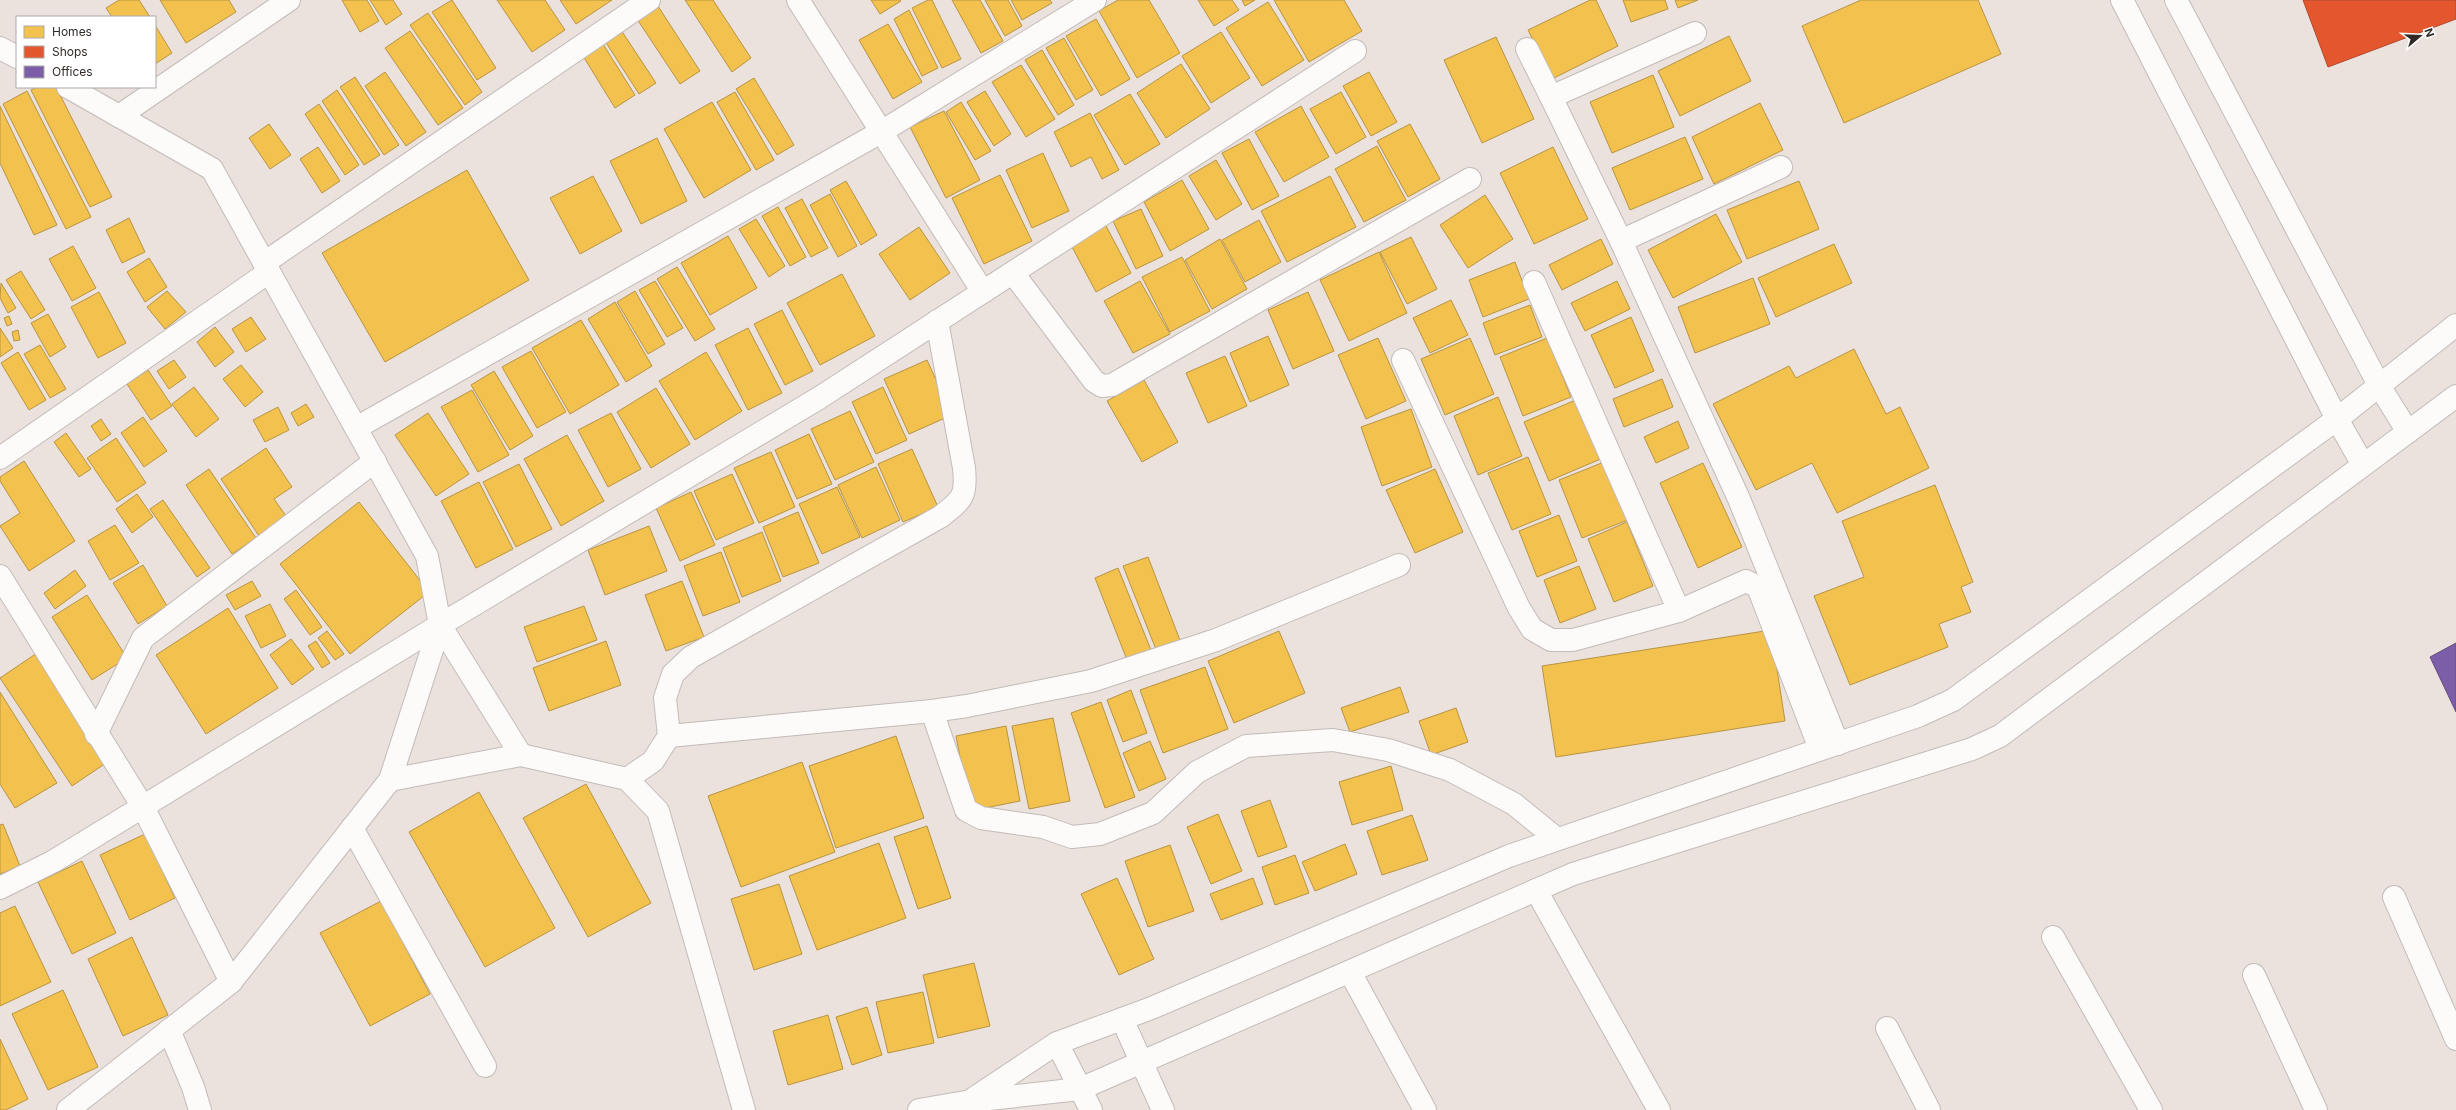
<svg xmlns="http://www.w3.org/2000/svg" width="2456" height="1110" viewBox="0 0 2456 1110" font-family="Inter,sans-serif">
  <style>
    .homes { fill: #f2c14e; stroke: #b89442 }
    .shops { fill: #e4572e; stroke: #ae4a2c }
    .offices { fill: #7b5ea7; stroke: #644e81 }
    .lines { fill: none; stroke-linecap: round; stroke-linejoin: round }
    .minor-casing { stroke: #c2bbb8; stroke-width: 24 }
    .minor { stroke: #fcfbfa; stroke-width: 22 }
  </style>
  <rect width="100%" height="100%" fill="#ebe2de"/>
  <!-- homes -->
  <g class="homes">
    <polygon points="119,0 139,0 150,17 112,17 106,8"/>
    <polygon points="160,0 229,0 236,12 186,43"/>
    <polygon points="342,0 367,0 379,21 360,32"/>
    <polygon points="370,0 393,0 402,14 386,25"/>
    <polygon points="452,0 496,68 477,80 432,12"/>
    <polygon points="497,0 545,0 565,30 532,52"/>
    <polygon points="560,0 612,0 576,24"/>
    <polygon points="685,0 713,0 751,58 732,72"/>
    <polygon points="871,0 900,0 901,1 880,14"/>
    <polygon points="928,0 932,0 961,59 942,68 912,8"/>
    <polygon points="952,0 980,0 1003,41 981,53"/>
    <polygon points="985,0 1008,0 1022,26 1005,36"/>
    <polygon points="1011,0 1050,0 1052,3 1022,20"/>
    <polygon points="1118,0 1149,0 1180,53 1137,78 1099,11"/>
    <polygon points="1198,0 1232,0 1239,10 1214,26"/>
    <polygon points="1242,0 1255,0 1245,6"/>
    <polygon points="1274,0 1344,0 1362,31 1309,62"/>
    <polygon points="1590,0 1596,0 1618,46 1552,79 1528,30"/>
    <polygon points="1623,0 1665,0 1668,9 1631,22"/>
    <polygon points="1675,0 1698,0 1678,8"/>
    <polygon points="1861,0 1978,0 2001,54 1844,123 1802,26"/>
    <polygon points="1268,2 1304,60 1262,86 1226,28"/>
    <polygon points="656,3 700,71 680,84 635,16"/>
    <polygon points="909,10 938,68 922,76 894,19"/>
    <polygon points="428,13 482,92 465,105 410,25"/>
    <polygon points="1096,19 1130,79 1101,96 1066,36"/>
    <polygon points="888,24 922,82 893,99 859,40"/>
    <polygon points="155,25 172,53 155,64"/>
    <polygon points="619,27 656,83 639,94 603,38"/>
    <polygon points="410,31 463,108 438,125 385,48"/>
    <polygon points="1221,32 1250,78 1211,103 1182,56"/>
    <polygon points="1729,36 1751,81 1680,116 1658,71"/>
    <polygon points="1496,37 1534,119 1482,143 1444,60"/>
    <polygon points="1064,38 1093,90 1076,100 1046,48"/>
    <polygon points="603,44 635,95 615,108 583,56"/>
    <polygon points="1042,50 1074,105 1058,115 1025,60"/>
    <polygon points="1181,64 1210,109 1166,138 1137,93"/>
    <polygon points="1021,65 1055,119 1026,137 992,82"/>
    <polygon points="385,72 426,132 406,146 365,86"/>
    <polygon points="1369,72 1397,122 1371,136 1343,86"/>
    <polygon points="1653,75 1674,127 1612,153 1590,102"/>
    <polygon points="355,77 399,145 384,155 340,87"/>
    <polygon points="754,78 794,145 777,155 736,89"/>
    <polygon points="37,87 56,87 112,197 90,207 31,90"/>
    <polygon points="337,90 380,155 364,165 322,101"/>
    <polygon points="27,91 91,217 66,229 3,104"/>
    <polygon points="985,91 1011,134 994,146 967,102"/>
    <polygon points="735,92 774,160 756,170 717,102"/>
    <polygon points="1341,92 1366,137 1336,154 1310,109"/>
    <polygon points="1130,94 1160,144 1125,165 1094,115"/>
    <polygon points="712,102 751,170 704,198 664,129"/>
    <polygon points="961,102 991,151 975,160 946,112"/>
    <polygon points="1760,103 1783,150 1714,184 1692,137"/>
    <polygon points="319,104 359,165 345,175 305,114"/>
    <polygon points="0,106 57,225 34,235 0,163"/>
    <polygon points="1301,106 1329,157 1284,182 1255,132"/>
    <polygon points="944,111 980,180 946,198 910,127"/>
    <polygon points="1090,113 1119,170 1102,179 1091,157 1071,167 1054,132"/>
    <polygon points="269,124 291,155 270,169 249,138"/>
    <polygon points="1410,124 1440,179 1408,197 1377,141"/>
    <polygon points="1685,137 1703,179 1630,210 1612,168"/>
    <polygon points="657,138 687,201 641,224 610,161"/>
    <polygon points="1249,139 1279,196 1252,210 1222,153"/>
    <polygon points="1377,146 1406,200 1364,222 1335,169"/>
    <polygon points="318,147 340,181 322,193 300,159"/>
    <polygon points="1553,147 1588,219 1534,244 1500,173"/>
    <polygon points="1043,153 1069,211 1032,228 1006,170"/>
    <polygon points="1216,160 1242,204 1216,220 1189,176"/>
    <polygon points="467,170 529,280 385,362 322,253"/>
    <polygon points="1000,175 1032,241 984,264 952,198"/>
    <polygon points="593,176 622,231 580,254 550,198"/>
    <polygon points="1330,176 1356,227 1287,262 1261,211"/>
    <polygon points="1182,180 1209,229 1170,251 1144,202"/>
    <polygon points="846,181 877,235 861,245 830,190"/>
    <polygon points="1799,181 1819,229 1747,259 1727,210"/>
    <polygon points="830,194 857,246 838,257 810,205"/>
    <polygon points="1485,195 1513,239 1468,268 1440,225"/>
    <polygon points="802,199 828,248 811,257 785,208"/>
    <polygon points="778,207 806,257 790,266 762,216"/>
    <polygon points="1141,209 1163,256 1136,269 1113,221"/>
    <polygon points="1716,214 1742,262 1673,298 1648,250"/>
    <polygon points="129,218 145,252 122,263 106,230"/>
    <polygon points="756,219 785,266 769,277 739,229"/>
    <polygon points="1259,220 1281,262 1245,282 1222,240"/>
    <polygon points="1106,226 1131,273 1096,292 1071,245"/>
    <polygon points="919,227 950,273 910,300 879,254"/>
    <polygon points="728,236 757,288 710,315 681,263"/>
    <polygon points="1411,237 1437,289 1407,304 1380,252"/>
    <polygon points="1220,239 1247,289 1212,309 1185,260"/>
    <polygon points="1601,239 1613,264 1562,290 1549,265"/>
    <polygon points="1834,244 1852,283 1776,317 1758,278"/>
    <polygon points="73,246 96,288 72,301 49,259"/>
    <polygon points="1379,252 1407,313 1349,341 1320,280"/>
    <polygon points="1182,257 1210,311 1170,332 1142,277"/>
    <polygon points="149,258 167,287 145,302 127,272"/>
    <polygon points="1515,262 1529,299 1483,317 1469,280"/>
    <polygon points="677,267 715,329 695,341 657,279"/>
    <polygon points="21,271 45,310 31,319 6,280"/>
    <polygon points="842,274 875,336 820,365 787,303"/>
    <polygon points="1753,278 1770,324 1695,353 1678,307"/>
    <polygon points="655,281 683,328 667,337 639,290"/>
    <polygon points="1140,281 1170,334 1133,353 1104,301"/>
    <polygon points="1617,281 1630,309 1585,331 1571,303"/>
    <polygon points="1,283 16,308 8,313 0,298"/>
    <polygon points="167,291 186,312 165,329 147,307"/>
    <polygon points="635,291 665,344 648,354 617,302"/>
    <polygon points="99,292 126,343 98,358 71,307"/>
    <polygon points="1308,292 1334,351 1293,369 1268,310"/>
    <polygon points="1451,300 1468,335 1430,353 1413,318"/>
    <polygon points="615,302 652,366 626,382 588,319"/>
    <polygon points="1530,305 1542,337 1495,355 1483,323"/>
    <polygon points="782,310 813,371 785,385 754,324"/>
    <polygon points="48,314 66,347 50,357 31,323"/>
    <polygon points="9,316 12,324 7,326 4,318"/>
    <polygon points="251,317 266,339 246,352 232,329"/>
    <polygon points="1631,317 1654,371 1615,388 1591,335"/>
    <polygon points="581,320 619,385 570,414 532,348"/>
    <polygon points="215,327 234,352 215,367 197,342"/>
    <polygon points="0,328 13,348 0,357"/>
    <polygon points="748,328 782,393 748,410 715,345"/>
    <polygon points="18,330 20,340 14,341 12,332"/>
    <polygon points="1268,336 1289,385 1250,402 1230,353"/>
    <polygon points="1378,338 1406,401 1366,419 1338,355"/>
    <polygon points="1470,338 1494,394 1445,415 1421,359"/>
    <polygon points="1547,338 1571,397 1523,416 1500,357"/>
    <polygon points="40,345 66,389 50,398 24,354"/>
    <polygon points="1854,349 1886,414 1900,407 1929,468 1837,513 1812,463 1756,490 1713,404 1789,366 1796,378"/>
    <polygon points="531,351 566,412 537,428 502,367"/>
    <polygon points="18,352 46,400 29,410 1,363"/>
    <polygon points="706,352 742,411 695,440 659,381"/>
    <polygon points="1225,356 1247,406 1208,423 1186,373"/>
    <polygon points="174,360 186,377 169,389 157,371"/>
    <polygon points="927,360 952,415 909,434 884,379"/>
    <polygon points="241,365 263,392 245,407 223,379"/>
    <polygon points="148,370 172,406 151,420 127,384"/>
    <polygon points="494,371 533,436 510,450 471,385"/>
    <polygon points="1662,379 1673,407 1624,427 1613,399"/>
    <polygon points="1144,380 1178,442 1142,462 1107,401"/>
    <polygon points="194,387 219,419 196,437 172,404"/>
    <polygon points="883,387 907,440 876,454 852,402"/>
    <polygon points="656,388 690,444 651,468 617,412"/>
    <polygon points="472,390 509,455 478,472 441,407"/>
    <polygon points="1498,397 1522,456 1478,475 1454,416"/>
    <polygon points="1578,399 1603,458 1549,481 1524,422"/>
    <polygon points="306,404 314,417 298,426 291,413"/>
    <polygon points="278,407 289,430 265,442 253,420"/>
    <polygon points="1411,409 1432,467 1382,486 1361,427"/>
    <polygon points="850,411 874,462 835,480 811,429"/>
    <polygon points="428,413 469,474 436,496 395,435"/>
    <polygon points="611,413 641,469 608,487 578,430"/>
    <polygon points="143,417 167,451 144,467 121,433"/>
    <polygon points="101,419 111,434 101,441 91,426"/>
    <polygon points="1678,421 1689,448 1656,463 1644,437"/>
    <polygon points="66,433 91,469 79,477 54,442"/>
    <polygon points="809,434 832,484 797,499 775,450"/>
    <polygon points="567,435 604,501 561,526 524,459"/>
    <polygon points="116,438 146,483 117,502 87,458"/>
    <polygon points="266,448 292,487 274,499 289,520 261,539 221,479"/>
    <polygon points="912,449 938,507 903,522 878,464"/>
    <polygon points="771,452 795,507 759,523 734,468"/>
    <polygon points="1528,457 1551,514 1512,530 1488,473"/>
    <polygon points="24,461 75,541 29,571 0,526 20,513 0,481 0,477"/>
    <polygon points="1604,462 1628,520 1582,538 1559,480"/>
    <polygon points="1703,463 1742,547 1698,568 1660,483"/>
    <polygon points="519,464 552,529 516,547 483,482"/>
    <polygon points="876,467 900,520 862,538 838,485"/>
    <polygon points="209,469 256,538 232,554 186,485"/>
    <polygon points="1435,469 1463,532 1415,553 1386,490"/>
    <polygon points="732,474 754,523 716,540 694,491"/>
    <polygon points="479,482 513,549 476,568 441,501"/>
    <polygon points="1935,485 1973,582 1961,587 1971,612 1939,624 1948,647 1850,685 1814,596 1864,577 1842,521"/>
    <polygon points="837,487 860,537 822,554 799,504"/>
    <polygon points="691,492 715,545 680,561 656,508"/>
    <polygon points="137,494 153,517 132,533 116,509"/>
    <polygon points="163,500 210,568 197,577 150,509"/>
    <polygon points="359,502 429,592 350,654 280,564"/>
    <polygon points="798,512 819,563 783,577 763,527"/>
    <polygon points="1559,515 1577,561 1537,577 1519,531"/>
    <polygon points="1627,522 1653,586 1614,602 1588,539"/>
    <polygon points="115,525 139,563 110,580 88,541"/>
    <polygon points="649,526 667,571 605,595 588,550"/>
    <polygon points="762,532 781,581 742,597 723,548"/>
    <polygon points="721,552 740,602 703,616 684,566"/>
    <polygon points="1148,557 1183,648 1159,657 1123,566"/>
    <polygon points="143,565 167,606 138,624 113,583"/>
    <polygon points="1579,566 1596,609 1560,623 1544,580"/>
    <polygon points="1118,568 1153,655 1129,665 1095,578"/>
    <polygon points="75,570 86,586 55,609 44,593"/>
    <polygon points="252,581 261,596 235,610 226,595"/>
    <polygon points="682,581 704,637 666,651 645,595"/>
    <polygon points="296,590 322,627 310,635 284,599"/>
    <polygon points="87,595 127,658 92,680 52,617"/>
    <polygon points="270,604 286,636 261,648 245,616"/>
    <polygon points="584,606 597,640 537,662 524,627"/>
    <polygon points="228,608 278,688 206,734 156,655"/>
    <polygon points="1771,630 1785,721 1556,757 1542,666"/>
    <polygon points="327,631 344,654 335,660 318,638"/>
    <polygon points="1279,631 1305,693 1234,723 1208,661"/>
    <polygon points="291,639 314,669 292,685 270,655"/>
    <polygon points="316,641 330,663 322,668 308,646"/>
    <polygon points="606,641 621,685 549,711 533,668"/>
    <polygon points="40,651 112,759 72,786 0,678"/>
    <polygon points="1205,667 1228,729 1163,753 1140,690"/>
    <polygon points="1400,687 1409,712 1350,732 1341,708"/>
    <polygon points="1131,690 1147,733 1123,742 1107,700"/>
    <polygon points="0,692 57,783 15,808 0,784"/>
    <polygon points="1101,702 1135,797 1105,808 1071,713"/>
    <polygon points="1456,708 1468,742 1431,755 1419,721"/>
    <polygon points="1053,718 1070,801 1029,809 1012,726"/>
    <polygon points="1006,726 1020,801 970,811 956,736"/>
    <polygon points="896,736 924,818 836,848 809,766"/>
    <polygon points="1150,741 1166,779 1139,791 1123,753"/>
    <polygon points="802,762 835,852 741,887 708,796"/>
    <polygon points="1391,766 1403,810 1352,825 1339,782"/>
    <polygon points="586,784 651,903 588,937 523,818"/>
    <polygon points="479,792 555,928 485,967 409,832"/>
    <polygon points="1270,800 1287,847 1258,857 1241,811"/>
    <polygon points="1218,814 1242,871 1211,884 1187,827"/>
    <polygon points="1412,815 1428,860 1382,875 1367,831"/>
    <polygon points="3,824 20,866 0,874 0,825"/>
    <polygon points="927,826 951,898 918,909 894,837"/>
    <polygon points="145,834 175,898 130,920 100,855"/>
    <polygon points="879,843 906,918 817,950 789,876"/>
    <polygon points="1345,844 1357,874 1315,891 1302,862"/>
    <polygon points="1170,845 1194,911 1148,927 1125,861"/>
    <polygon points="1295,855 1309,893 1275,905 1262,867"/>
    <polygon points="82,861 116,933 72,954 38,882"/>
    <polygon points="1117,878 1154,959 1119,975 1081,894"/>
    <polygon points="1253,878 1263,904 1221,920 1210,894"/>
    <polygon points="779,884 802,954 754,970 731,899"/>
    <polygon points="381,901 430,994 370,1026 320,933"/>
    <polygon points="15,906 51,982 0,1006 0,913"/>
    <polygon points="132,937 168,1015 123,1036 88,959"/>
    <polygon points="974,963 990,1026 938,1038 923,975"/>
    <polygon points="63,990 98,1067 48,1090 12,1014"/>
    <polygon points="923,992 934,1043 888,1053 876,1002"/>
    <polygon points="867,1007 882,1055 852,1065 836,1017"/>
    <polygon points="828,1015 843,1069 788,1085 773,1031"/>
    <polygon points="0,1039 28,1099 6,1110 0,1110"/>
  </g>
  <!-- shops -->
  <polygon class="shops" points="2303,0 2456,0 2456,19 2328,67"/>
  <!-- offices -->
  <polygon class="offices" points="2456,643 2456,712 2430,657"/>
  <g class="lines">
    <defs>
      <g id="minor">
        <polyline points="798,0 983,292"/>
        <polyline points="2122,0 2337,419 2363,465"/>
        <polyline points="2176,0 2380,387 2408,432"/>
        <polyline points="0,48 17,57"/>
        <polyline points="1527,49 1551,97 1695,33"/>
        <polyline points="1551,97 1621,241 1739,499 1838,744"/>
        <polyline points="119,116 289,0"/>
        <polyline points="1621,241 1781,167"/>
        <polyline points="264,263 649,0"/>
        <polyline points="1013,273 1094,381 1102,386 1112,385 1470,179"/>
        <polyline points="1534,282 1679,611"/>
        <polyline points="1403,360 1519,608 1532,629 1551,640 1573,640 1679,611 1746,581 1758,587 1820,749"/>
        <polyline points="356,428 881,132 1095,0"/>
        <polyline points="0,458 269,272"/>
        <polyline points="0,576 143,807 231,982"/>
        <polyline points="440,625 521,755"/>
        <polyline points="932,711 966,810 981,818 1043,827 1072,837 1100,834 1153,813 1197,772 1246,746 1333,740 1388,750 1450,770 1514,804 1557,839"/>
        <polyline points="96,734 143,638 375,461"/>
        <polyline points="669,736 932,711 967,706 1091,681 1216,640 1399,565"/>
        <path d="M627,779l26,-18 16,-25 -4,-38 8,-24 18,-17 249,-140c22,-17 27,-20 24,-49l-27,-147"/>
        <polyline points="390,780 521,755 627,779 658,811 744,1110"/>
        <polyline points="352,828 485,1066"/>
        <polyline points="0,888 54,861 440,625 819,398 1355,51"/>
        <polyline points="1536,890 1659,1110"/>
        <polyline points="2394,897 2456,1039"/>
        <polyline points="2053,937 2151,1110"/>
        <polyline points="1350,972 1425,1110"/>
        <polyline points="2254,975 2316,1110"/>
        <polyline points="1122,1019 1163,1110"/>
        <polyline points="1887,1028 1929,1110"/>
        <polyline points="169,1030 193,1087 200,1110"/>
        <polyline points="1057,1043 1091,1110"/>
        <polyline points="973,1099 1057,1043 1149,1009 1509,856 1918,716 1953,700 2337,419 2456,325"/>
        <polyline points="68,1110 231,982 390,780 440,625 427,556 212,169 68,87"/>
        <polyline points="919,1110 971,1101 1080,1089 1573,874 1972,749 2000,736 2024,718 2456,396"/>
      </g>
    </defs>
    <!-- minor casing -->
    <use href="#minor" class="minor-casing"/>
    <!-- minor -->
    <use href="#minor" class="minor"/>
  </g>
  <!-- legend -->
  <rect x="16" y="16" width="140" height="72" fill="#ffffff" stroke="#acaaa9"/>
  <rect x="24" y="26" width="20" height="12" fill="#f2c14e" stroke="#acaaa9"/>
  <text x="52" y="36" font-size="12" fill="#302a27">Homes</text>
  <rect x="24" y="46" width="20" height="12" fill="#e4572e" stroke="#acaaa9"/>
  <text x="52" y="56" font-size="12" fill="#302a27">Shops</text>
  <rect x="24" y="66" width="20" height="12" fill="#7b5ea7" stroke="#acaaa9"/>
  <text x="52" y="76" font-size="12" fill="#302a27">Offices</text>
  <!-- north arrow -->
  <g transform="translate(2420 36) rotate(71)" stroke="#ffffff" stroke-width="3" paint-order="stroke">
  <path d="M0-3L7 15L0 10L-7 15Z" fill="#302a27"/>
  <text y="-6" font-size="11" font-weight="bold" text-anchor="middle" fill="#302a27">N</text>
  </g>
</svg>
